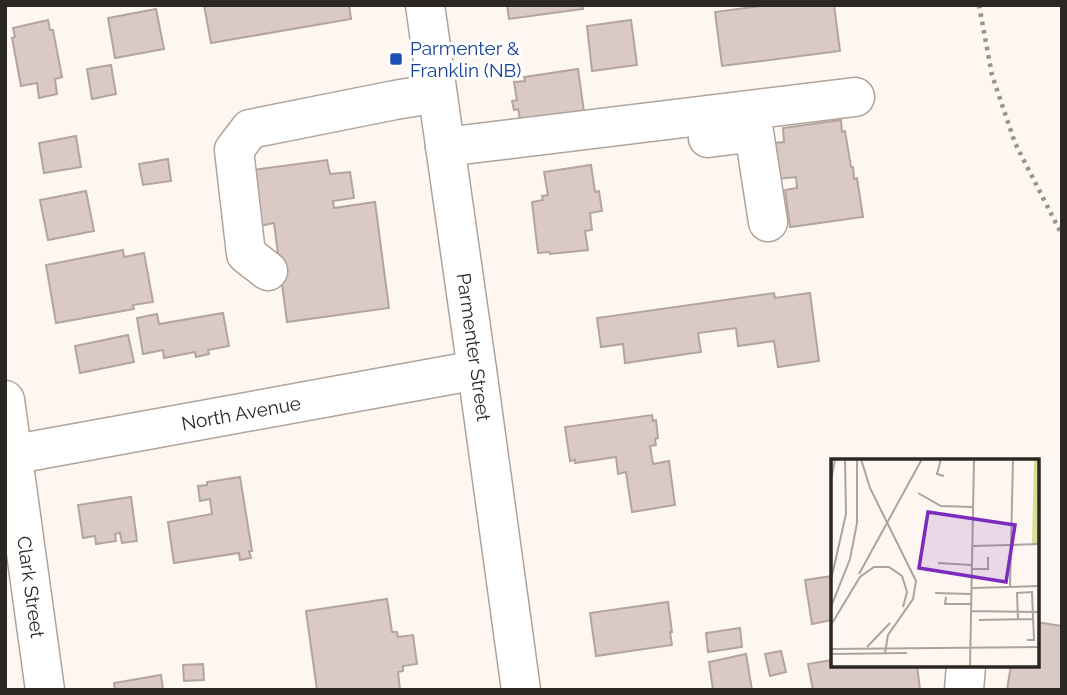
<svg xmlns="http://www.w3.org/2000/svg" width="1067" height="695" viewBox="0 0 1067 695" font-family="Raleway,sans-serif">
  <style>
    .building { fill: #dac9c5; stroke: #b4a4a0; stroke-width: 2 }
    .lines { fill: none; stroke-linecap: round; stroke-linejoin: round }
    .minor-casing { stroke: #b0a39a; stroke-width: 41 }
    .path { stroke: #98928d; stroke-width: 4.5; stroke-dasharray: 3.5 5; stroke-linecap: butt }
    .minor { stroke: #fff; stroke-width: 38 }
    .transit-dot { fill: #1a4fb4; stroke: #fff; stroke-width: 2.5 }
    .labels { text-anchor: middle; stroke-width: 6; stroke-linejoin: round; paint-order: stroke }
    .transit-label { font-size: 19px; fill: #164399; stroke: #fff; text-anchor: start }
    .street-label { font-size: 19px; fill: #2b2723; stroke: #fff }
    .inset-road { fill: none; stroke: #aaa39e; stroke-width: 2 }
    .view { fill: #7b2cbf; fill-opacity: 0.15; stroke: #7b2cbf; stroke-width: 3.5 }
    .inset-edge { fill: none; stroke: #2b2723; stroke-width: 3.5 }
  </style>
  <rect width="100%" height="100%" fill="#fef6f0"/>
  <!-- building -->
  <g class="building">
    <polygon points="204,5 349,5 351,19 211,43"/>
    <polygon points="507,5 582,5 583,9 509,19"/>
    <polygon points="768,5 834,5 840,51 722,66 715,12"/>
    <polygon points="156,9 164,49 115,58 108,18"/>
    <polygon points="48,20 50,30 53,30 62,77 55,79 57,94 39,98 37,83 21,86 12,38 15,37 13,28"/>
    <polygon points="631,20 637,65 592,71 587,26"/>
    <polygon points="111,65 116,94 92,99 87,69"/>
    <polygon points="578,69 585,119 521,124 518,109 514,110 512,101 517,100 514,82 525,81 524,77"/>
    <polygon points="841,120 842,132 845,131 851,167 853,167 854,179 857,178 863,217 790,227 785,190 797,188 796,177 778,179 773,143 784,142 783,128"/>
    <polygon points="76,136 81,167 44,173 39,143"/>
    <polygon points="168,159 171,181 143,185 139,164"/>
    <polygon points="327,160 330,174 350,172 354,198 333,201 334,208 375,202 389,308 287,322 274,223 260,226 253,170"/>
    <polygon points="591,165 595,192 599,191 602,211 590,213 592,230 585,231 588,250 550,254 550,252 538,253 532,202 543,200 542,196 548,195 544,172"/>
    <polygon points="86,191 94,231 48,240 40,200"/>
    <polygon points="123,250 124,257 144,253 153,302 133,305 134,309 56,323 46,265"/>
    <polygon points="774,293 775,298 810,293 819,361 778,367 774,341 738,346 736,328 698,333 701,352 625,363 623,344 601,347 597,318"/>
    <polygon points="223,313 229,346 208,350 209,354 196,357 195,352 164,358 163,350 143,354 137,318 157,314 159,324"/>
    <polygon points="128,335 134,362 80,373 75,346"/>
    <polygon points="652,415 653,421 656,420 658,438 655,439 656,445 650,446 653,464 669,461 675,505 632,512 626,472 618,474 616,457 575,463 575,460 570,461 565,427"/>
    <polygon points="240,477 252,551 249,551 251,558 240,560 239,553 174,563 168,522 212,514 210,499 200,501 198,486 207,485 207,482"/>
    <polygon points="131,497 137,541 122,543 120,533 115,534 116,541 96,544 95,536 83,538 78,505"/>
    <polygon points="832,576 832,620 812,624 805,580"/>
    <polygon points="387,599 392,632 397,632 398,637 413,635 417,664 403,666 403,671 398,672 400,690 317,690 306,611"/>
    <polygon points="668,602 672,632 670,632 672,645 596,656 590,613"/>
    <polygon points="1037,622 1062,626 1062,690 1007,690 1011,665 1037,665"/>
    <polygon points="740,628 742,647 708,652 706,633"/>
    <polygon points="781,651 786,672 770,676 765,654"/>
    <polygon points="746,654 752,690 713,690 709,662"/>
    <polygon points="832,660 832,665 917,665 920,690 813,690 808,664"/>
    <polygon points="203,664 204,680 184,681 183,665"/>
    <polygon points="161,675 163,690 115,690 114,683"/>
  </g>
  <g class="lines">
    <defs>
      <g id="minor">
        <polyline points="425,5 477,370 521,690"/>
        <polyline points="708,138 754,132 768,222"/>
        <polyline points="445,147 855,97"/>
        <polyline points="268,271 246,254 234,150 250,129 395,100 437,93"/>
        <polyline points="5,400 45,690"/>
        <polyline points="5,456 477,370"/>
        <polyline points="964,690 966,665"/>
      </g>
    </defs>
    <!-- minor casing -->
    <use href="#minor" class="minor-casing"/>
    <!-- path -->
    <polyline class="path" points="979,5 992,75 1015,143 1062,235"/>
    <!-- minor -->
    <use href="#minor" class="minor"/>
  </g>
  <!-- markers -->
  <rect class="transit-dot" x="389" y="52" width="14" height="14" rx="3.5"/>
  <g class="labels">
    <!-- transit labels -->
    <g class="transit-label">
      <text x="410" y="55">Parmenter &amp;<tspan x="410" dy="22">Franklin (NB)</tspan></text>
    </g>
    <!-- street labels -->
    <g class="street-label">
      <text transform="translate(474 347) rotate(82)" y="7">Parmenter Street</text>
      <text transform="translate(241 413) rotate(-10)" y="7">North Avenue</text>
      <text transform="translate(31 587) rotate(82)" y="7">Clark Street</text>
    </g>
  </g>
  <!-- overview -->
  <g transform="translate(831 459)">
    <rect width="208" height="208" fill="#fef6f0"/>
    <path d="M203,0h5v85h-7z" fill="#d5df95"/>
    <path class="inset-road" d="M30,0l9,29 46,93 -3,18 -25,36 -3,18M110,0l-4,15 7,2M0,22l4,-22M87,34l23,13 32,1M141,87l68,-2M107,104l34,2M141,110h16v-12M28,115l63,-115M0,121l15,-66 -1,-55M179,128l3,-128M141,129l68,-2M104,134l36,1M115,138l-1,7h26M0,148l19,-48 7,-36v-64M140,152l69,1M148,161l54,-1M187,161l-1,-27 15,-1 2,48h-7M0,166l29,-48 14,-10h15l13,9 5,16 -4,15M36,188l23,-24M0,190l209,-2M0,195l76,-1M139,208l4,-208"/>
    <path class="view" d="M97,53l87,13 -9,57 -87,-14z"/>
    <rect width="208" height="208" class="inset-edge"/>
  </g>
  <!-- border -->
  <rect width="1067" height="695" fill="none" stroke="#2b2723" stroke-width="14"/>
</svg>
